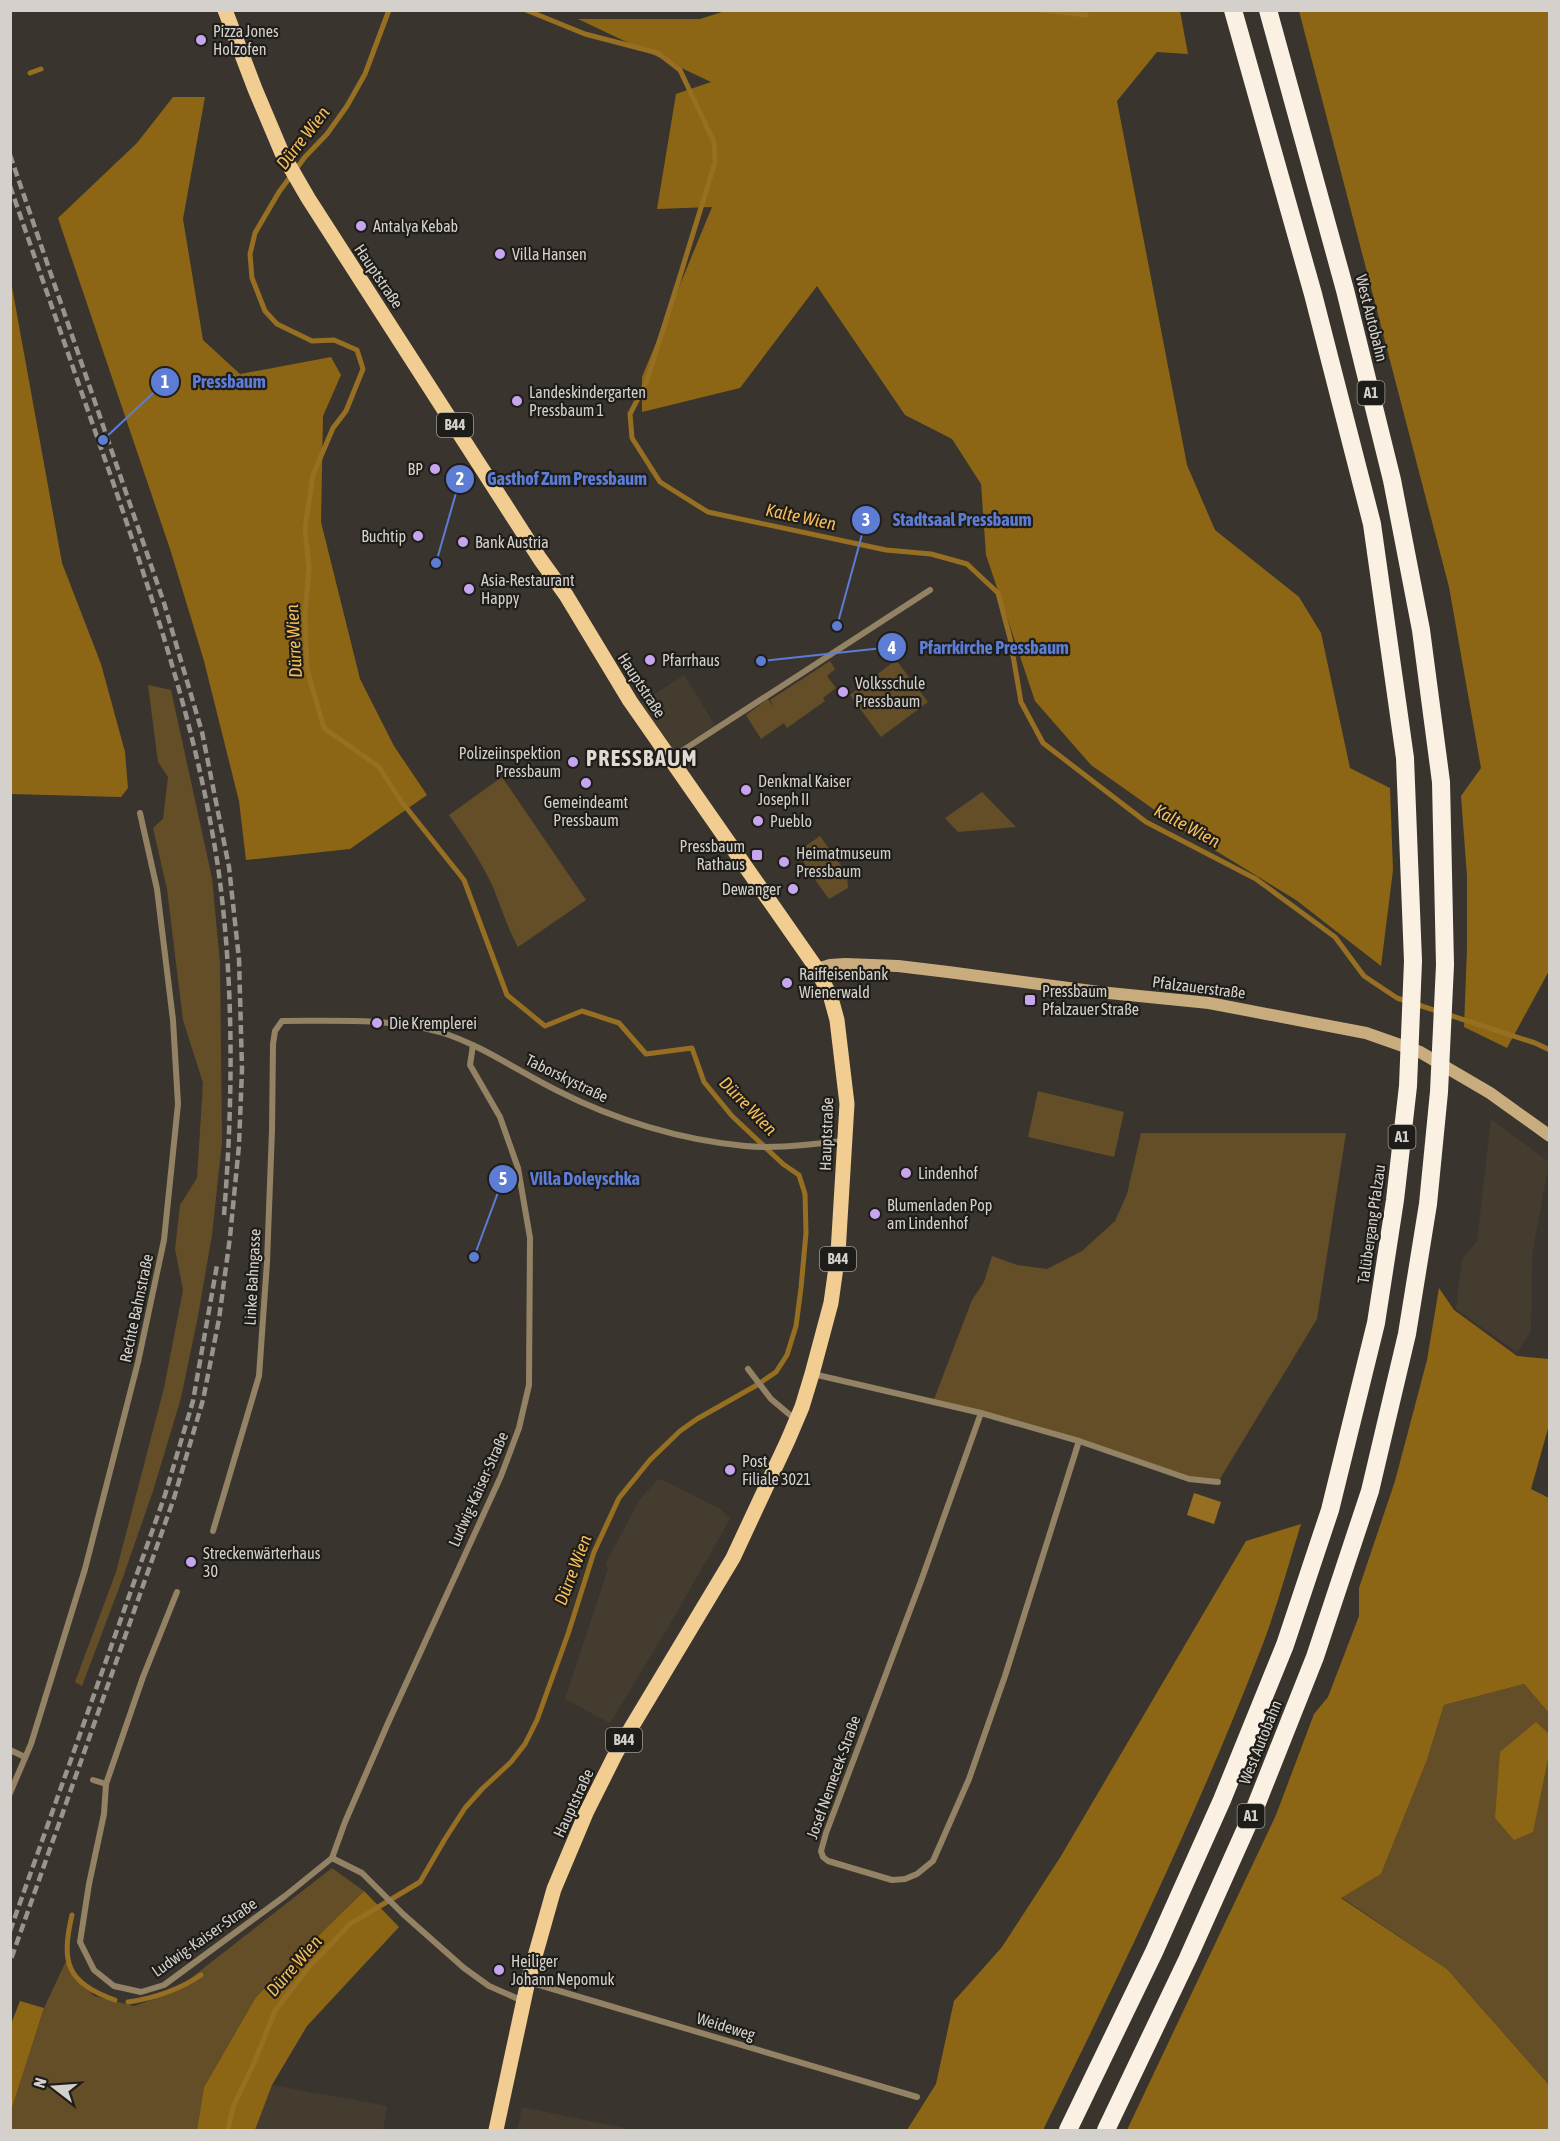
<svg xmlns="http://www.w3.org/2000/svg" width="1560" height="2141" viewBox="0 0 1560 2141" font-family="'Asap Condensed',sans-serif">
  <style>
    .built { fill: #443c2f }
    .green { fill: #644e27 }
    .forest { fill: #8c6515 }
    .water { fill: #976f23 }
    .lines { fill: none; stroke-linecap: round; stroke-linejoin: round }
    .stream { stroke: #976f23; stroke-width: 5 }
    .street { stroke: #948265; stroke-width: 6 }
    .secondary { stroke: #c9ac7e; stroke-width: 12 }
    .primary { stroke: #f2cd91; stroke-width: 15 }
    .highway { stroke: #faf1e3; stroke-width: 18 }
    .rail { stroke: #98958f; stroke-width: 4.5; stroke-dasharray: 9 4.5; stroke-linecap: butt }
    .poi-dot { fill: #c7a6ef; stroke: #1f1d19; stroke-width: 2 }
    .labels { text-anchor: middle; stroke-width: 4.5; stroke-linejoin: round; paint-order: stroke }
    .shield { fill: #1f1d19; stroke: #9e9b96; stroke-width: 1.5 }
    .shield-label { font-size: 15px; font-weight: bold; fill: #d4d1cc }
    .poi-label { font-size: 16px; fill: #d4d1cc; stroke: #1f1d19; text-anchor: start }
    .street-label { font-size: 16px; fill: #d4d1cc; stroke: #1f1d19 }
    .water-label { font-size: 18px; font-style: italic; fill: #f7be5a; stroke: #1f1d19 }
    .district-label { font-size: 22px; font-weight: bold; letter-spacing: 1.5px; fill: #e0dad1; stroke: #1f1d19 }
    .leader { fill: none; stroke: #5d7cd4; stroke-width: 2 }
    .callout-dot { fill: #5d7cd4; stroke: #1f1d19; stroke-width: 2 }
    .mark-label { font-size: 18px; text-anchor: middle; font-weight: bold; fill: #fff }
    .callout-label { font-size: 18px; text-anchor: middle; font-weight: bold; fill: #5d7cd4; stroke: #1f1d19; stroke-width: 4.5; stroke-linejoin: round; paint-order: stroke }
  </style>
  <rect width="100%" height="100%" fill="#39352e"/>
  <!-- built -->
  <g class="built">
    <polygon points="684,675 715,725 674,752 641,703"/>
    <polygon points="1491,1119 1549,1162 1532,1255 1531,1331 1517,1352 1456,1309 1462,1259 1477,1241"/>
    <polygon points="658,1480 663,1480 720,1509 730,1519 670,1624 610,1723 565,1699 608,1569 606,1563 640,1499"/>
    <polygon points="272,2085 387,2106 383,2130 255,2130"/>
    <polygon points="522,2107 625,2128 624,2130 517,2130"/>
  </g>
  <!-- green -->
  <g class="green">
    <polygon points="896,660 928,702 881,737 850,695"/>
    <polygon points="830,661 835,669 827,676 836,688 823,698 825,701 787,728 784,723 761,739 746,715 768,699 775,710 770,700"/>
    <polygon points="148,685 171,690 212,878 220,963 222,1142 212,1235 198,1316 181,1398 153,1491 122,1580 82,1686 75,1682 116,1572 164,1388 183,1290 175,1249 180,1205 197,1178 203,1083 183,1020 167,889 153,828 163,819 168,777 158,762"/>
    <path d="M502,777l84,123 -68,47c-11,-20 -17,-40 -25,-60 -12,-26 -28,-49 -44,-72z"/>
    <polygon points="982,792 1016,827 958,832 945,818"/>
    <polygon points="820,836 847,874 848,888 829,899 816,881 817,875 814,871 808,870 800,855 802,853 800,850"/>
    <polygon points="1038,1091 1124,1112 1114,1157 1028,1137"/>
    <polygon points="1141,1133 1346,1133 1317,1319 1218,1482 1189,1479 1079,1441 933,1402 972,1300 984,1282 992,1256 1017,1265 1047,1269 1082,1251 1115,1221 1127,1194"/>
    <polygon points="1524,1684 1549,1713 1549,2085 1447,1969 1341,1897 1381,1874 1427,1760 1444,1705"/>
    <polygon points="332,1868 364,1891 256,1997 204,2087 197,2130 11,2130 11,2111 44,2008 67,1959 80,1981 94,1996 134,2006 173,1992"/>
  </g>
  <!-- forest -->
  <g class="forest">
    <polygon points="725,11 1180,11 1188,54 1157,52 1117,101 1187,465 1215,530 1299,597 1321,633 1350,768 1390,788 1393,870 1381,966 1296,900 1190,835 1091,765 1035,701 986,555 981,484 952,439 905,415 817,286 740,388 642,412 642,377 712,207 657,209 676,94 711,82 578,19 700,19"/>
    <polygon points="1299,11 1549,11 1550,969 1507,1048 1464,1027 1467,949 1467,876 1461,796 1481,768 1449,587"/>
    <polygon points="173,97 205,97 183,219 203,340 240,374 331,357 341,375 323,416 321,522 360,679 394,746 427,795 350,849 246,860 239,801 204,661 171,552 58,218 137,143"/>
    <polygon points="10,276 62,563 101,664 125,752 128,788 121,797 11,794"/>
    <polygon points="1439,1288 1454,1310 1517,1356 1549,1359 1549,1425 1531,1489 1549,1498 1549,1713 1524,1684 1444,1705 1427,1760 1381,1874 1341,1898 1447,1969 1549,2085 1549,2130 1127,2130 1276,1815 1314,1714 1328,1697 1359,1616 1359,1588 1395,1481 1427,1360"/>
    <path d="M1301,1524c-12,39 -23,79 -37,117 -64,167 -142,329 -221,489h-136l29,-46 18,-83 48,-54 59,-91 185,-315z"/>
    <polygon points="1536,1722 1549,1734 1549,1754 1533,1832 1514,1840 1495,1818 1500,1752"/>
    <polygon points="364,1891 399,1927 307,2026 272,2085 255,2130 197,2130 204,2087 256,1997"/>
    <polygon points="20,2001 44,2008 11,2111 11,2024"/>
  </g>
  <!-- water -->
  <polygon class="water" points="1194,1493 1221,1502 1214,1524 1187,1515"/>
  <g class="lines">
    <!-- stream -->
    <g class="stream">
      <polyline points="526,10 585,34 658,53 680,70 714,142 715,162 680,276 646,383 630,414 632,438 660,482 708,512 886,550 931,554 967,564 998,593 1010,638 1021,702 1043,743 1146,822 1256,879 1335,937 1364,976 1397,998 1535,1043 1550,1050"/>
      <polyline points="1042,10 1086,15"/>
      <polyline points="30,73 41,69"/>
      <path d="M72,1915c-11,47 -6,68 43,85"/>
      <path d="M128,2002c27,-4 51,-12 73,-27"/>
      <polyline points="228,2130 233,2107 254,2063 275,2011 308,1968 350,1924 420,1882 445,1839 465,1808 482,1789 511,1762 525,1744 537,1720 568,1634 594,1552 619,1498 650,1460 680,1431 697,1419 757,1385 776,1372 787,1355 796,1326 801,1288 806,1233 805,1194 799,1175 783,1164 732,1116 704,1082 692,1048 646,1054 619,1023 582,1011 545,1026 507,995 464,880 401,801 379,767 324,728 307,669 305,615 309,567 305,529 313,475 333,428 346,411 363,369 357,350 334,340 312,341 277,324 265,311 252,278 250,254 255,233 279,192 305,157 327,134 347,106 365,74 389,10"/>
    </g>
    <!-- street -->
    <g class="street">
      <polyline points="671,758 930,590"/>
      <polyline points="748,1369 771,1399 796,1420"/>
      <polyline points="813,1374 981,1413 1079,1441 1189,1479 1218,1482"/>
      <polyline points="981,1413 921,1581 826,1833 821,1851 823,1857 828,1861 892,1880 905,1879 917,1874 933,1861 969,1779 1005,1676 1079,1441"/>
      <path d="M213,1531l46,-155 8,-114 5,-132 1,-86 2,-13 7,-10c52,0 108,-3 158,11 42,13 79,40 118,59 57,29 123,49 187,55 33,3 66,-2 100,-5"/>
      <polyline points="177,1592 143,1677 106,1784 104,1814 89,1884 80,1942 94,1970 114,1986 141,1992 164,1985 285,1896 332,1858 345,1822 388,1723 501,1476 519,1428 529,1385 530,1238 518,1168 500,1117 470,1065 473,1045"/>
      <polyline points="10,1750 25,1757"/>
      <polyline points="93,1780 106,1784"/>
      <polyline points="10,1793 31,1744 85,1569 138,1362 164,1240 178,1104 173,1020 157,889 140,813"/>
      <polyline points="332,1858 362,1873 403,1914 464,1968 489,1986 523,2001"/>
      <polyline points="529,1982 917,2097"/>
    </g>
    <!-- secondary -->
    <polyline class="secondary" points="817,969 830,965 845,964 898,966 948,972 1099,992 1209,1003 1366,1033 1420,1052 1490,1093 1550,1136"/>
    <!-- primary -->
    <polyline class="primary" points="225,10 255,89 282,153 308,198 540,559 566,595 630,701 817,969 831,998 837,1020 847,1104 838,1253 831,1303 812,1374 802,1407 788,1440 733,1558 616,1753 586,1813 554,1889 528,1981 496,2130"/>
    <!-- highway -->
    <g class="highway">
      <polyline points="1068,2130 1154,1952 1222,1800 1285,1645 1330,1510 1376,1323 1395,1200 1408,1086 1413,961 1405,758 1372,524 1313,294 1233,10"/>
      <polyline points="1106,2130 1188,1958 1255,1808 1315,1657 1370,1491 1407,1334 1428,1204 1439,1092 1445,965 1441,782 1421,630 1392,480 1345,290 1268,10"/>
    </g>
    <!-- rail -->
    <g class="rail">
      <polyline points="10,155 164,603 202,732 229,867 239,959 242,1069 239,1145 230,1237 219,1319 203,1400 174,1498 10,1962"/>
      <path d="M10,186c35,101 70,202 105,302 43,127 85,253 104,386 15,113 14,227 5,341"/>
      <polyline points="10,1931 165,1495 193,1401 217,1265"/>
    </g>
  </g>
  <!-- markers -->
  <g class="poi-dot">
    <circle cx="201" cy="40" r="6"/>
    <circle cx="361" cy="226" r="6"/>
    <circle cx="500" cy="254" r="6"/>
    <circle cx="517" cy="401" r="6"/>
    <circle cx="435" cy="469" r="6"/>
    <circle cx="418" cy="536" r="6"/>
    <circle cx="463" cy="542" r="6"/>
    <circle cx="469" cy="589" r="6"/>
    <circle cx="650" cy="660" r="6"/>
    <circle cx="843" cy="692" r="6"/>
    <circle cx="573" cy="762" r="6"/>
    <circle cx="586" cy="783" r="6"/>
    <circle cx="746" cy="790" r="6"/>
    <circle cx="758" cy="821" r="6"/>
    <rect x="751" y="849" width="12" height="12" rx="3"/>
    <circle cx="784" cy="862" r="6"/>
    <circle cx="793" cy="889" r="6"/>
    <circle cx="787" cy="983" r="6"/>
    <rect x="1024" y="994" width="12" height="12" rx="3"/>
    <circle cx="377" cy="1023" r="6"/>
    <circle cx="906" cy="1173" r="6"/>
    <circle cx="875" cy="1214" r="6"/>
    <circle cx="730" cy="1470" r="6"/>
    <circle cx="191" cy="1562" r="6"/>
    <circle cx="499" cy="1970" r="6"/>
  </g>
  <g class="labels">
    <!-- shield labels -->
    <g class="shield">
      <rect x="1357.5" y="381" width="27" height="24" rx="4.5"/>
      <rect x="437" y="413" width="36" height="24" rx="4.5"/>
      <rect x="1388.5" y="1125" width="27" height="24" rx="4.5"/>
      <rect x="820" y="1247" width="36" height="24" rx="4.5"/>
      <rect x="606" y="1728" width="36" height="24" rx="4.5"/>
      <rect x="1237.5" y="1804" width="27" height="24" rx="4.5"/>
    </g>
    <g class="shield-label">
      <text x="1371" y="398">A1</text>
      <text x="455" y="430">B44</text>
      <text x="1402" y="1142">A1</text>
      <text x="838" y="1264">B44</text>
      <text x="624" y="1745">B44</text>
      <text x="1251" y="1821">A1</text>
    </g>
    <!-- poi labels -->
    <g class="poi-label">
      <text x="213" y="37">Pizza Jones<tspan x="213" dy="18">Holzofen</tspan></text>
      <text x="373" y="232">Antalya Kebab</text>
      <text x="512" y="260">Villa Hansen</text>
      <text x="529" y="398">Landeskindergarten<tspan x="529" dy="18">Pressbaum 1</tspan></text>
      <text x="423" y="475" text-anchor="end">BP</text>
      <text x="406" y="542" text-anchor="end">Buchtip</text>
      <text x="475" y="548">Bank Austria</text>
      <text x="481" y="586">Asia-Restaurant<tspan x="481" dy="18">Happy</tspan></text>
      <text x="662" y="666">Pfarrhaus</text>
      <text x="855" y="689">Volksschule<tspan x="855" dy="18">Pressbaum</tspan></text>
      <text x="561" y="759" text-anchor="end">Polizeiinspektion<tspan x="561" dy="18">Pressbaum</tspan></text>
      <text x="758" y="787">Denkmal Kaiser<tspan x="758" dy="18">Joseph II</tspan></text>
      <text x="586" y="808" text-anchor="middle">Gemeindeamt<tspan x="586" dy="18">Pressbaum</tspan></text>
      <text x="770" y="827">Pueblo</text>
      <text x="745" y="852" text-anchor="end">Pressbaum<tspan x="745" dy="18">Rathaus</tspan></text>
      <text x="796" y="859">Heimatmuseum<tspan x="796" dy="18">Pressbaum</tspan></text>
      <text x="781" y="895" text-anchor="end">Dewanger</text>
      <text x="799" y="980">Raiffeisenbank<tspan x="799" dy="18">Wienerwald</tspan></text>
      <text x="1042" y="997">Pressbaum<tspan x="1042" dy="18">Pfalzauer Straße</tspan></text>
      <text x="389" y="1029">Die Kremplerei</text>
      <text x="918" y="1179">Lindenhof</text>
      <text x="887" y="1211">Blumenladen Pop<tspan x="887" dy="18">am Lindenhof</tspan></text>
      <text x="742" y="1467">Post<tspan x="742" dy="18">Filiale 3021</tspan></text>
      <text x="203" y="1559">Streckenwärterhaus<tspan x="203" dy="18">30</tspan></text>
      <text x="511" y="1967">Heiliger<tspan x="511" dy="18">Johann Nepomuk</tspan></text>
    </g>
    <!-- street labels -->
    <g class="street-label">
      <text transform="translate(379 276) rotate(56)" y="6">Hauptstraße</text>
      <text transform="translate(1372 318) rotate(76)" y="6">West Autobahn</text>
      <text transform="translate(642 685) rotate(57)" y="6">Hauptstraße</text>
      <text transform="translate(1199 987) rotate(7)" y="6">Pfalzauerstraße</text>
      <text transform="translate(567 1078) rotate(26)" y="6">Taborskystraße</text>
      <text transform="translate(826 1134) rotate(-88)" y="6">Hauptstraße</text>
      <text transform="translate(1371 1224) rotate(-82)" y="6">Talübergang Pfalzau</text>
      <text transform="translate(252 1277) rotate(-87)" y="6">Linke Bahngasse</text>
      <text transform="translate(136 1308) rotate(-78)" y="6">Rechte Bahnstraße</text>
      <text transform="translate(478 1489) rotate(-66)" y="6">Ludwig-Kaiser-Straße</text>
      <text transform="translate(1260 1742) rotate(-68)" y="6">West Autobahn</text>
      <text transform="translate(833 1777) rotate(-70)" y="6">Josef Nemecek-Straße</text>
      <text transform="translate(573 1803) rotate(-65)" y="6">Hauptstraße</text>
      <text transform="translate(204 1937) rotate(-35)" y="6">Ludwig-Kaiser-Straße</text>
      <text transform="translate(726 2026) rotate(17)" y="6">Weideweg</text>
    </g>
    <!-- water labels -->
    <g class="water-label">
      <text transform="translate(303 138) rotate(-52)" y="6">Dürre Wien</text>
      <text transform="translate(801 517) rotate(12)" y="6">Kalte Wien</text>
      <text transform="translate(294 641) rotate(-93)" y="6">Dürre Wien</text>
      <text transform="translate(1187 826) rotate(28)" y="6">Kalte Wien</text>
      <text transform="translate(748 1106) rotate(46)" y="6">Dürre Wien</text>
      <text transform="translate(573 1570) rotate(-69)" y="6">Dürre Wien</text>
      <text transform="translate(294 1966) rotate(-49)" y="6">Dürre Wien</text>
    </g>
    <!-- district labels -->
    <g class="district-label">
      <text x="642" y="766">PRESSBAUM</text>
    </g>
  </g>
  <!-- callouts -->
  <path class="leader" d="M103 440L165 382M436 563L460 479M837 626L866 520M761 661L892 647M474 1257L503 1179"/>
  <g class="callout-dot">
    <circle cx="103" cy="440" r="6"/>
    <circle cx="436" cy="563" r="6"/>
    <circle cx="837" cy="626" r="6"/>
    <circle cx="761" cy="661" r="6"/>
    <circle cx="474" cy="1257" r="6"/>
    <circle cx="165" cy="382" r="15"/>
    <circle cx="460" cy="479" r="15"/>
    <circle cx="866" cy="520" r="15"/>
    <circle cx="892" cy="647" r="15"/>
    <circle cx="503" cy="1179" r="15"/>
  </g>
  <g class="mark-label">
    <text x="165" y="388">1</text>
    <text x="460" y="485">2</text>
    <text x="866" y="526">3</text>
    <text x="892" y="654">4</text>
    <text x="503" y="1185">5</text>
  </g>
  <g class="callout-label">
    <text x="229" y="388">Pressbaum</text>
    <text x="567" y="485">Gasthof Zum Pressbaum</text>
    <text x="962" y="526">Stadtsaal Pressbaum</text>
    <text x="994" y="654">Pfarrkirche Pressbaum</text>
    <text x="585" y="1185">Villa Doleyschka</text>
  </g>
  <!-- border -->
  <rect width="1560" height="2141" fill="none" stroke="#d4d1cc" stroke-width="24"/>
  <!-- north arrow -->
  <g transform="translate(54 2087) rotate(287)" stroke="#1f1d19" stroke-width="4.5" paint-order="stroke">
  <path d="M0-4.5L10 22L0 15L-10 22Z" fill="#d4d1cc"/>
  <text y="-9" font-size="16" font-weight="bold" text-anchor="middle" fill="#d4d1cc">N</text>
  </g>
</svg>
